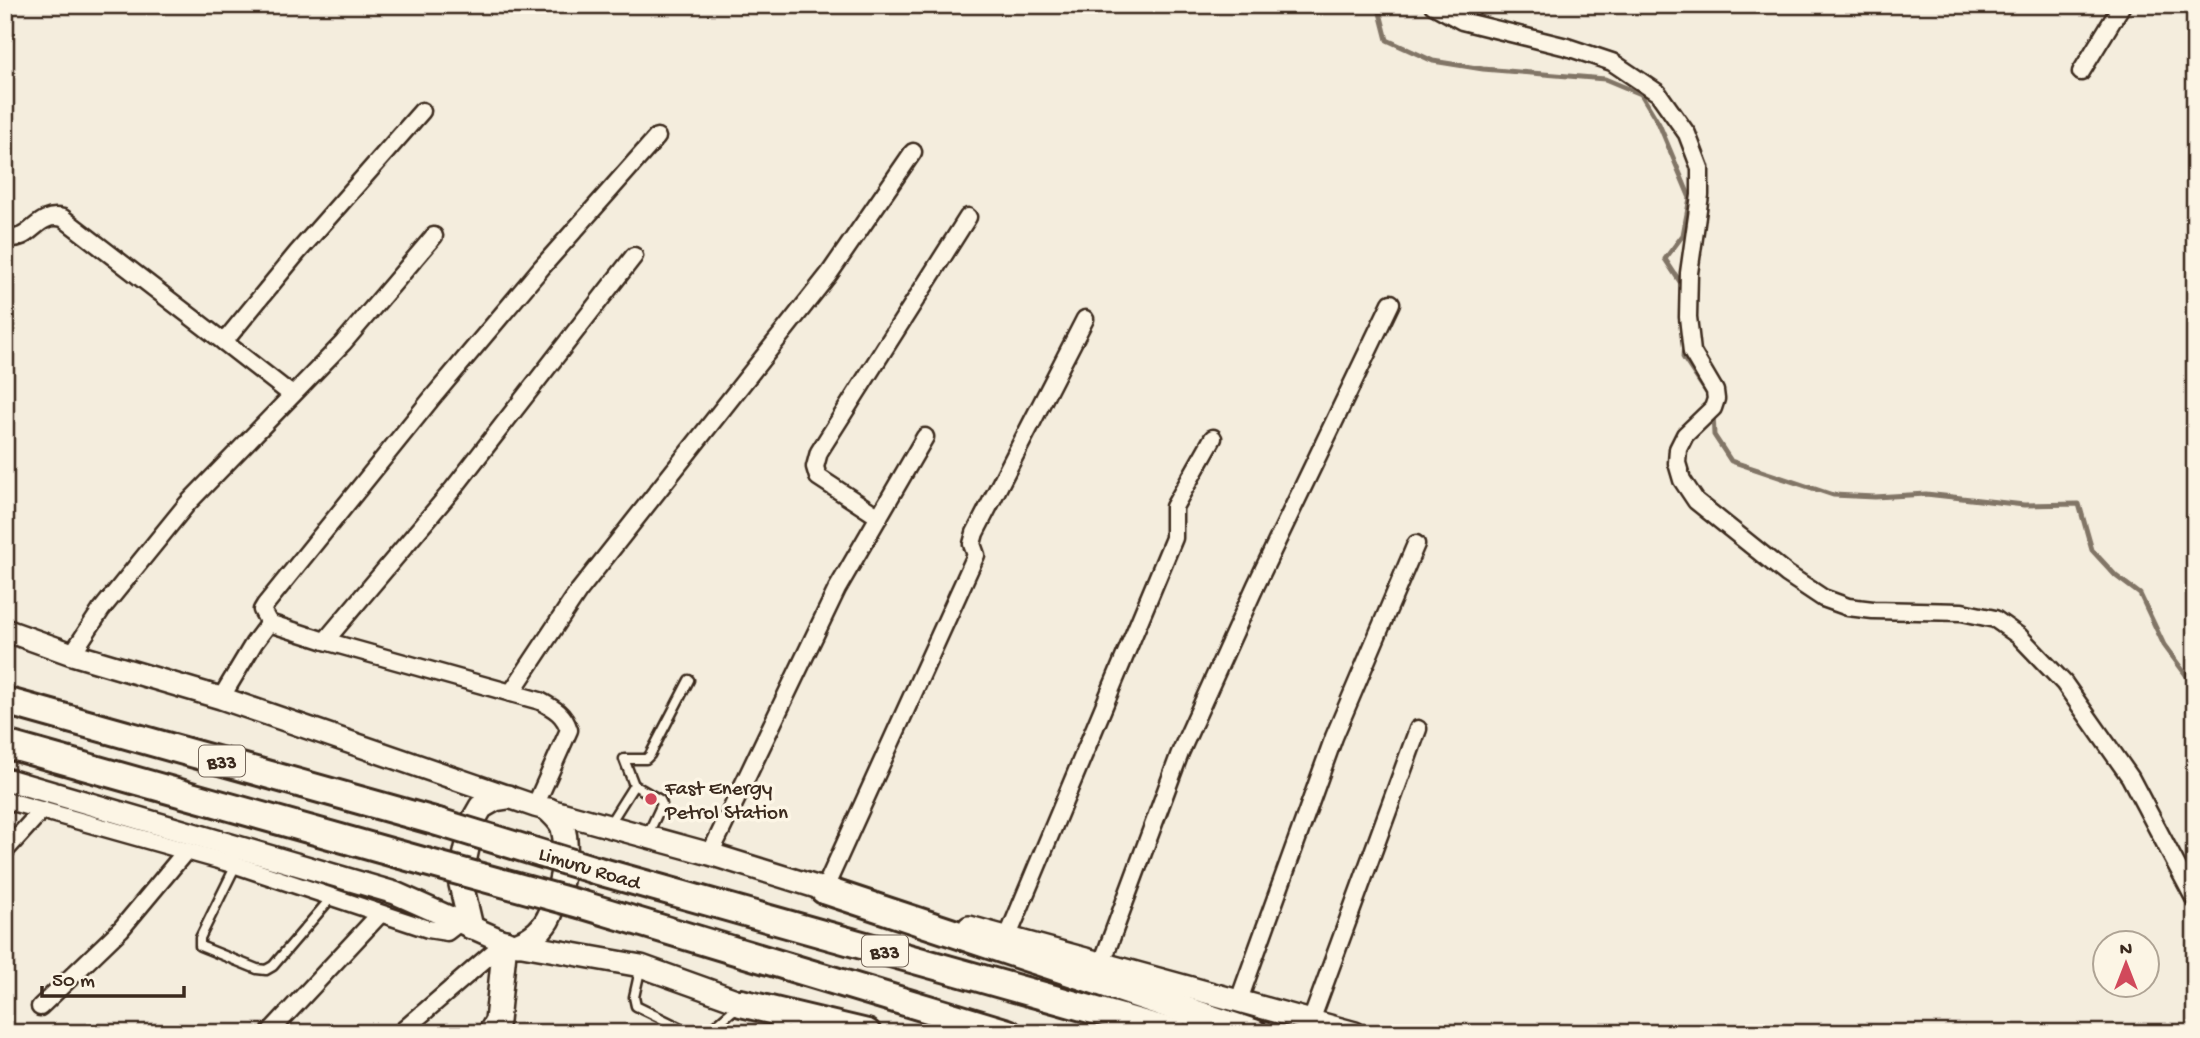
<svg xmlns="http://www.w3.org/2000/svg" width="2200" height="1038" viewBox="0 0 2200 1038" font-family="'Gochi Hand',sans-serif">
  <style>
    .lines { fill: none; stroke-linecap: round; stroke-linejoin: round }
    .stream { stroke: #817466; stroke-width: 5 }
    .service-casing { stroke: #3b2a1e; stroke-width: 13 }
    .minor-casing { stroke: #3b2a1e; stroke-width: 21 }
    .tertiary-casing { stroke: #3b2a1e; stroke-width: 26 }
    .secondary-casing { stroke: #3b2a1e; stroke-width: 28 }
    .trunk-casing { stroke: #3b2a1e; stroke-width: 32 }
    .service { stroke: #fcf5e5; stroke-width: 8 }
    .minor { stroke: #fcf5e5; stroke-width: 16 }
    .tertiary { stroke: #fcf5e5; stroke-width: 21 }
    .secondary { stroke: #fcf5e5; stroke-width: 23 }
    .trunk { stroke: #fcf5e5; stroke-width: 26 }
    .trunk-bridge-casing { stroke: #3b2a1e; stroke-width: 32; stroke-linecap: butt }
    .trunk-bridge { stroke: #fcf5e5; stroke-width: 26 }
    .poi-dot { fill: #d1495b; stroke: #fcf5e5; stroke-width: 2.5 }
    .labels { text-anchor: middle; stroke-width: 7; stroke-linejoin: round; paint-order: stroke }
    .shield { fill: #fcf5e5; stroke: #75675a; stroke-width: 2 }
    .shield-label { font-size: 19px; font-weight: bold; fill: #3b2a1e }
    .poi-label { font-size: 21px; fill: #3b2a1e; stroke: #fcf5e5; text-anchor: start }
    .street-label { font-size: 21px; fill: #3b2a1e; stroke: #fcf5e5 }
  </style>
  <rect width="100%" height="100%" fill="#f4eddd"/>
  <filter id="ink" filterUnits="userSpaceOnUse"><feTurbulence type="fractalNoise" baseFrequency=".0143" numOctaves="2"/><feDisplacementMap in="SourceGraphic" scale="14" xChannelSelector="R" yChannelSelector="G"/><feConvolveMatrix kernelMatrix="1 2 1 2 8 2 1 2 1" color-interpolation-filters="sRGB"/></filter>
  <g filter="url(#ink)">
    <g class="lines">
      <!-- stream -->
      <g class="stream">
        <polyline points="1378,5 1387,40 1433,61 1483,69 1605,79 1641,94 1659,124 1690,198 1683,235 1665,259 1684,288"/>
        <polyline points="1684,343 1683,357 1711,399"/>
        <polyline points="1713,412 1714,435 1731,461 1833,495 1875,497 1926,494 2024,505 2079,504 2092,550 2116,576 2140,594 2164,645 2195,687"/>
      </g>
      <defs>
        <g id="service">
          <polyline points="634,785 660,800 662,804 647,836"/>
          <polyline points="610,823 634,785 624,759 646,759 650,755 689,680"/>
          <polyline points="236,865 200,938 200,946 257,969 266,970 273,966 331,898"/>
          <polyline points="641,966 634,997 636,1006 691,1033"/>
          <polyline points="707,1033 739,1005"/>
        </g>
        <g id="minor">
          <polyline points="1433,5 1462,21 1567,47 1612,62 1658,93 1687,134 1700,168 1700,195 1689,273 1688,317 1692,352 1715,391 1716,399 1713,408 1685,435 1678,449 1677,463 1682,480 1696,501 1787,574 1823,598 1848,607 1873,610 1962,612 1995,619 2019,636 2064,683 2130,777 2195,900"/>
          <polyline points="2081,72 2122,5"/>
          <path d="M5,237c27,7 30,-26 58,-19l161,124"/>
          <polyline points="292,395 224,342 297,253 422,111"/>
          <polyline points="879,517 818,477 815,467 819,452 968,217"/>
          <polyline points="269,623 262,610 265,605 432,398 542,267 657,137"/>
          <polyline points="325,641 453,489 634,256"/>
          <polyline points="72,654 101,610 187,504 343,343 434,236"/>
          <polyline points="511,693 578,592 829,274 913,152"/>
          <path d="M221,698l33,-55 15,-20 56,18 215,60c15,8 24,13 29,29l-34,76"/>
          <polyline points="5,800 236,865 428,929 447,932 460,922"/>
          <polyline points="5,851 42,810"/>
          <polyline points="710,854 837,589 925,437"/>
          <polyline points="824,890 976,555 972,544 975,533 1085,319"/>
          <polyline points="1008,936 1174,538 1174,507 1213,438"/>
          <polyline points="1102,963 1180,753 1256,585 1391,303"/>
          <polyline points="1239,1000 1334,737 1416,544"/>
          <polyline points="40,1007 121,929 186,851"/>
          <polyline points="777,1013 780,1033"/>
          <polyline points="1311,1021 1418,729"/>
          <polyline points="269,1033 380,914"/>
          <polyline points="400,1033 505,942"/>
        </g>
        <g id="tertiary">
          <polyline points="5,630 72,654 221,698 535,806 710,854 839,894"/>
          <polyline points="5,779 395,893 505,942 641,966 755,1007"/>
          <polyline points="969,927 1355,1033"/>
        </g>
        <g id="secondary">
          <polyline points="471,927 460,880 473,821 481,807 495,799 508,797"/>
          <path d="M518,944c13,-5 26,-15 32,-29 10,-24 20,-62 13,-87 -2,-7 -9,-13 -14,-18"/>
          <polyline points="490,1033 497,1021 505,942"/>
        </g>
        <g id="trunk">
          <polyline points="5,701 438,822"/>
          <polyline points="5,744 426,862"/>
          <polyline points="595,870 1175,1033"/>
          <polyline points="824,890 1254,1033"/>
          <polyline points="583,905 1008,1033"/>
          <polyline points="741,1003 867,1033"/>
        </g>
      </defs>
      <!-- service casing -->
      <use href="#service" class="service-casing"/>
      <!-- minor casing -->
      <use href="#minor" class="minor-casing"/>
      <!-- tertiary casing -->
      <use href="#tertiary" class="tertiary-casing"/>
      <!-- secondary casing -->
      <use href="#secondary" class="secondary-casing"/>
      <!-- trunk casing -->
      <use href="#trunk" class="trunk-casing"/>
      <!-- service -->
      <use href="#service" class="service"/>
      <!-- minor -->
      <use href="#minor" class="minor"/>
      <!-- tertiary -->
      <use href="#tertiary" class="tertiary"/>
      <!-- secondary -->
      <use href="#secondary" class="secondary"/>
      <!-- trunk -->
      <use href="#trunk" class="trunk"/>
      <defs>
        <g id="trunk-bridge">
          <polyline points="438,822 595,870"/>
          <polyline points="426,862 583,905"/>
        </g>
      </defs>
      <!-- trunk-bridge casing -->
      <use href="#trunk-bridge" class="trunk-bridge-casing"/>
      <!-- trunk-bridge -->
      <use href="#trunk-bridge" class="trunk-bridge"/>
    </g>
  </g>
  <!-- markers -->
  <circle class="poi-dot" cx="651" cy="799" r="7"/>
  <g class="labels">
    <!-- shield labels -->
    <g class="shield">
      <rect x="199" y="745.5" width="46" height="31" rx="5"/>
      <rect x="862" y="935.5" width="46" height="31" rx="5"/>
    </g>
    <g class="shield-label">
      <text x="222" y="768">B33</text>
      <text x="885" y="958">B33</text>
    </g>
    <!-- poi labels -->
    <g class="poi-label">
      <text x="665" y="794">Fast Energy<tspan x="665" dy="24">Petrol Station</tspan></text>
    </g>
    <!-- street labels -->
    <g class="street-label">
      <text transform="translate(590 867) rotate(17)" y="7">Limuru Road</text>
    </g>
  </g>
  <!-- margin -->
  <rect width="2200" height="1038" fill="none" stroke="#fcf5e5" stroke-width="28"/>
  <rect x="14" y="14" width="2172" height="1010" fill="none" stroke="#3b2a1e" stroke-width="2.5" filter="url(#ink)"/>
  <!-- north arrow -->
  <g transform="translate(2126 964)"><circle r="33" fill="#fcf5e5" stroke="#afa495" stroke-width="2"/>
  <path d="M0-5L12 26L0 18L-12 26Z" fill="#d1495b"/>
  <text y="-10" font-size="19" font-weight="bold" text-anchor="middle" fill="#3b2a1e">N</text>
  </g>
  <!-- scale -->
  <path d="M42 986v10h142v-10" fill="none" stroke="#3b2a1e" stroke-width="3.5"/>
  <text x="52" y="986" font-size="21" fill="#3b2a1e" stroke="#fcf5e5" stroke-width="5" paint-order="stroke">50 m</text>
</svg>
